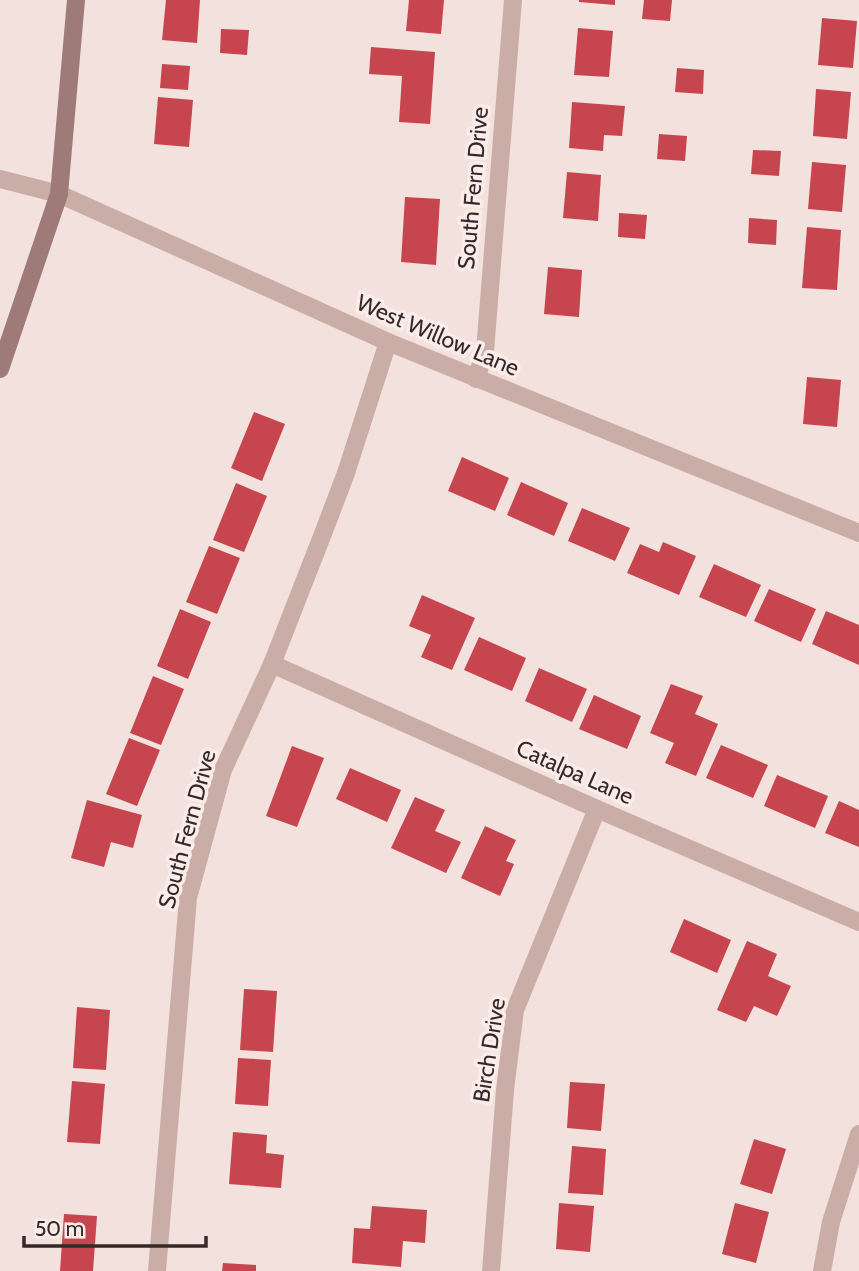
<svg xmlns="http://www.w3.org/2000/svg" width="859" height="1271" viewBox="0 0 859 1271" font-family="Cabin,sans-serif">
  <style>
    .building { fill: #c7454e }
    .lines { fill: none; stroke-linecap: round; stroke-linejoin: round }
    .minor { stroke: #cbada8; stroke-width: 18 }
    .secondary { stroke: #9e7b79; stroke-width: 18 }
    .labels { text-anchor: middle; stroke-width: 7; stroke-linejoin: round; paint-order: stroke }
    .street-label { font-size: 23px; fill: #372828; stroke: #faece8 }
  </style>
  <rect width="100%" height="100%" fill="#f2e1dc"/>
  <!-- building -->
  <g class="building">
    <polygon points="166,0 200,0 197,43 162,40"/>
    <polygon points="409,0 444,0 441,34 406,31"/>
    <polygon points="579,0 615,0 615,5 579,2"/>
    <polygon points="644,0 672,0 670,21 642,19"/>
    <polygon points="822,18 857,21 853,68 818,65"/>
    <polygon points="578,28 613,31 609,77 574,75"/>
    <polygon points="221,29 249,30 247,55 220,53"/>
    <polygon points="371,47 435,52 430,124 399,122 402,76 369,74"/>
    <polygon points="162,64 190,66 188,90 160,88"/>
    <polygon points="677,68 704,70 703,94 675,92"/>
    <polygon points="816,89 851,92 847,139 813,136"/>
    <polygon points="158,97 193,100 189,147 154,144"/>
    <polygon points="572,102 625,106 622,136 604,135 603,151 569,148"/>
    <polygon points="659,134 687,136 685,161 657,159"/>
    <polygon points="753,150 781,151 779,176 751,174"/>
    <polygon points="812,162 846,165 842,212 808,209"/>
    <polygon points="567,172 601,175 598,221 563,218"/>
    <polygon points="405,197 440,199 436,265 401,262"/>
    <polygon points="619,213 647,215 645,239 618,237"/>
    <polygon points="749,218 777,220 776,245 748,243"/>
    <polygon points="807,227 841,230 837,290 802,288"/>
    <polygon points="548,267 582,270 579,317 544,314"/>
    <polygon points="807,377 841,380 837,427 803,424"/>
    <polygon points="254,412 285,424 262,481 231,468"/>
    <polygon points="462,457 509,478 495,511 448,491"/>
    <polygon points="521,482 568,503 554,536 507,515"/>
    <polygon points="236,483 267,496 244,552 213,540"/>
    <polygon points="582,508 630,528 615,561 568,541"/>
    <polygon points="663,542 696,556 679,595 627,573 640,544 659,552"/>
    <polygon points="209,546 240,558 217,614 186,602"/>
    <polygon points="714,564 761,585 746,617 699,597"/>
    <polygon points="769,589 816,609 801,642 754,621"/>
    <polygon points="422,595 475,618 452,670 421,657 431,635 409,626"/>
    <polygon points="180,609 211,622 188,679 157,666"/>
    <polygon points="826,611 859,625 859,665 812,644"/>
    <polygon points="479,637 526,658 512,691 464,670"/>
    <polygon points="539,668 587,689 572,722 525,701"/>
    <polygon points="153,676 184,689 161,745 130,733"/>
    <polygon points="671,684 703,696 695,714 718,724 696,776 665,763 674,743 650,733"/>
    <polygon points="594,695 641,716 627,749 579,729"/>
    <polygon points="129,738 160,750 137,806 106,794"/>
    <polygon points="721,745 768,765 753,798 706,778"/>
    <polygon points="292,746 324,758 297,827 266,816"/>
    <polygon points="350,768 401,790 387,822 336,799"/>
    <polygon points="777,775 828,796 815,828 764,806"/>
    <polygon points="415,797 445,810 435,831 461,842 446,873 391,848"/>
    <polygon points="87,800 142,815 133,848 111,842 104,867 71,858"/>
    <polygon points="839,801 859,810 859,847 825,833"/>
    <polygon points="485,826 516,840 506,861 514,864 500,896 461,878"/>
    <polygon points="684,919 731,940 717,973 670,952"/>
    <polygon points="747,941 777,954 768,976 791,986 777,1016 754,1006 746,1022 717,1010"/>
    <polygon points="244,989 277,991 273,1052 240,1050"/>
    <polygon points="77,1007 110,1010 106,1070 73,1068"/>
    <polygon points="238,1058 271,1060 268,1106 235,1104"/>
    <polygon points="72,1081 105,1084 100,1144 67,1142"/>
    <polygon points="570,1082 605,1084 601,1131 567,1128"/>
    <polygon points="233,1132 267,1135 266,1153 284,1155 281,1188 229,1184"/>
    <polygon points="754,1139 786,1149 772,1194 740,1184"/>
    <polygon points="572,1146 606,1149 603,1195 568,1193"/>
    <polygon points="559,1203 594,1206 590,1252 556,1249"/>
    <polygon points="735,1203 769,1212 756,1263 722,1254"/>
    <polygon points="372,1206 427,1210 425,1243 403,1241 401,1267 352,1263 354,1228 370,1229"/>
    <polygon points="64,1214 97,1216 93,1271 60,1271"/>
    <polygon points="223,1263 256,1265 256,1271 222,1271"/>
  </g>
  <g class="lines">
    <!-- minor -->
    <g class="minor">
      <polyline points="0,179 59,194 388,342 859,533"/>
      <polyline points="476,379 485,351 513,0"/>
      <polyline points="272,664 597,809 859,922"/>
      <polyline points="157,1271 188,898 223,770 272,664 324,531 346,473 388,342"/>
      <polyline points="491,1271 505,1090 515,1010 597,809"/>
      <polyline points="822,1271 831,1222 859,1134"/>
    </g>
    <!-- secondary -->
    <polyline class="secondary" points="0,369 59,194 76,0"/>
  </g>
  <g class="labels">
    <!-- street labels -->
    <g class="street-label">
      <text transform="translate(473 188) rotate(-85)" y="8">South Fern Drive</text>
      <text transform="translate(438 335) rotate(23)" y="8">West Willow Lane</text>
      <text transform="translate(575 772) rotate(24)" y="8">Catalpa Lane</text>
      <text transform="translate(187 829) rotate(-75)" y="8">South Fern Drive</text>
      <text transform="translate(489 1050) rotate(-81)" y="8">Birch Drive</text>
    </g>
  </g>
  <!-- scale -->
  <path d="M24 1236v10h182v-10" fill="none" stroke="#372828" stroke-width="3.5"/>
  <text x="35" y="1236" font-size="21" fill="#372828" stroke="#faece8" stroke-width="5" paint-order="stroke">50 m</text>
</svg>
